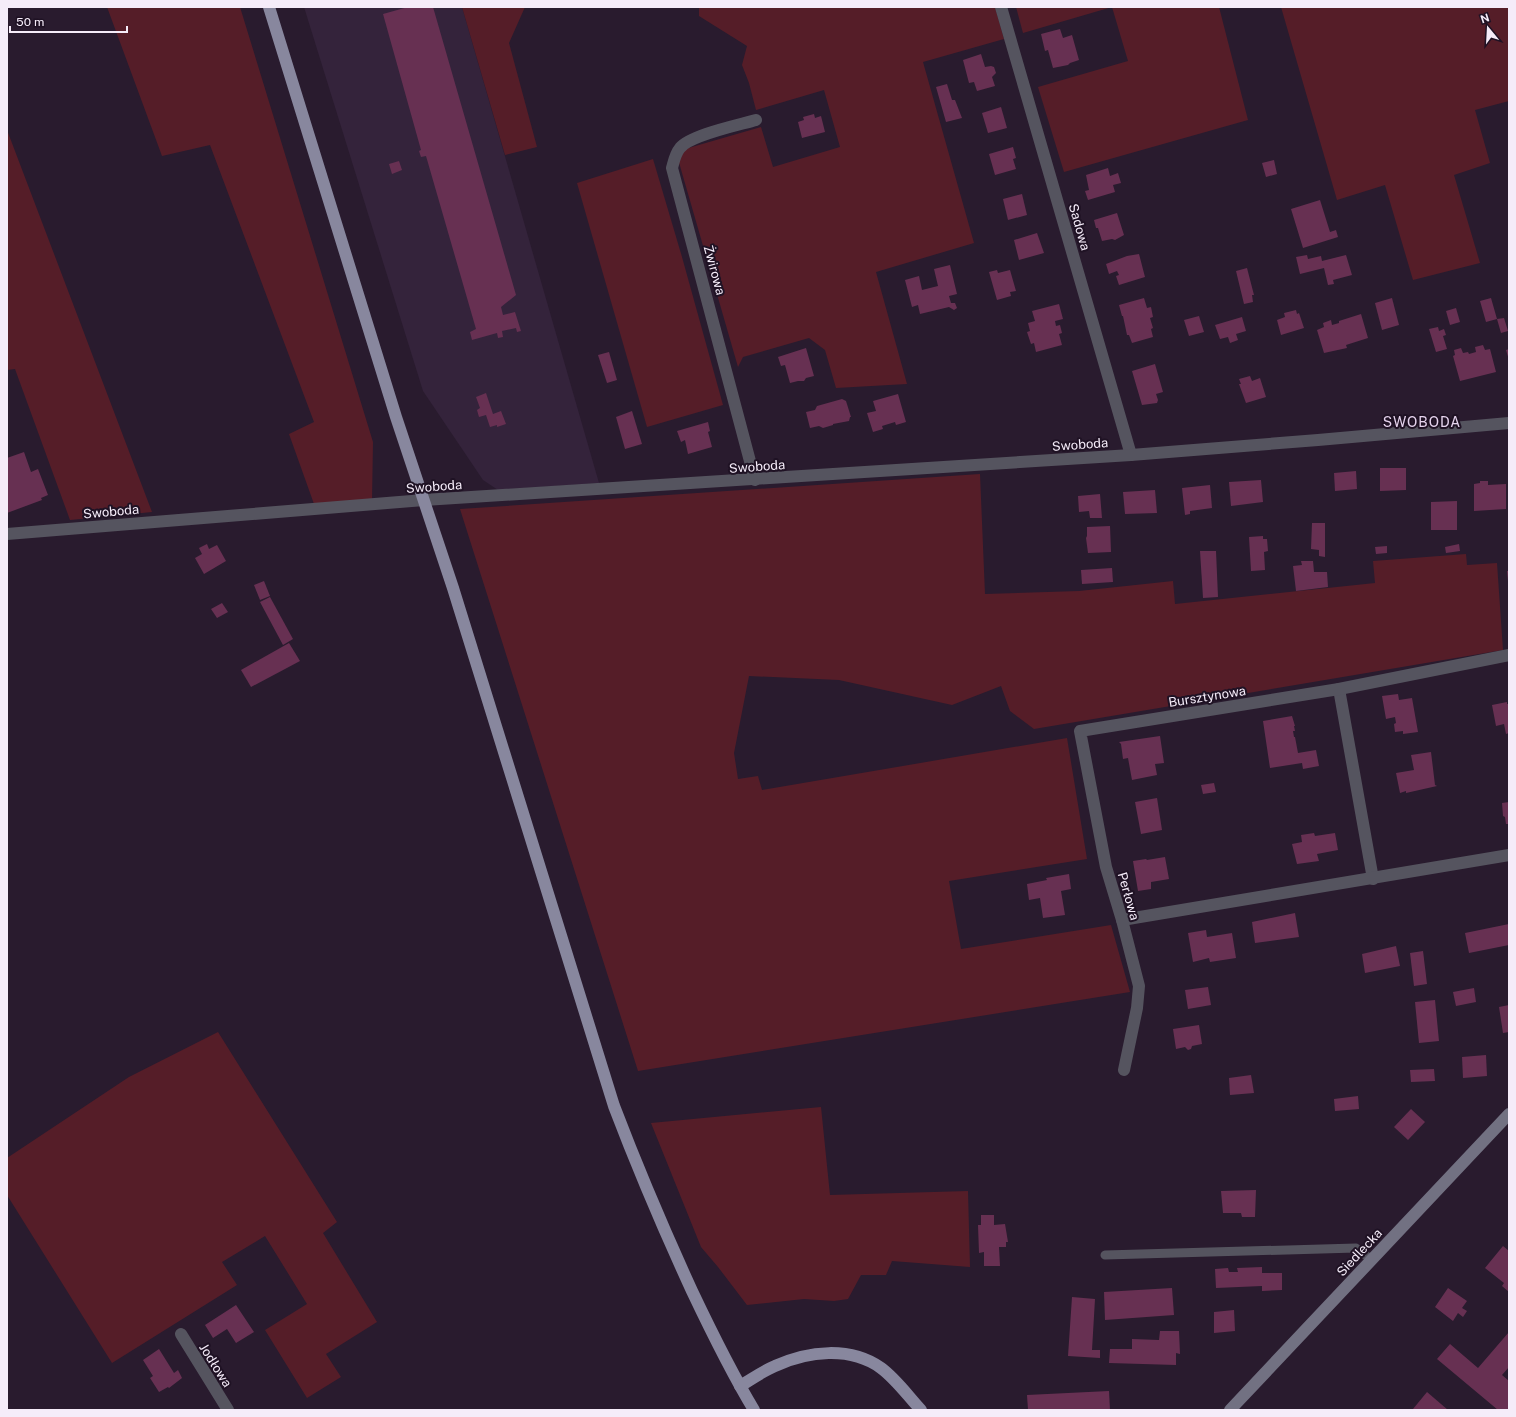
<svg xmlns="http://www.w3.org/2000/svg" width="1516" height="1417" viewBox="0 0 1516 1417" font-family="'Public Sans',sans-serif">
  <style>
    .built { fill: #34233b }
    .green { fill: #551d28 }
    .building { fill: #673052 }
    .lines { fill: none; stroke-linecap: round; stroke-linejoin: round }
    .lane { stroke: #55545f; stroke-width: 9 }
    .street { stroke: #55545f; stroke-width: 12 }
    .secondary { stroke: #727182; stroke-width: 12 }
    .primary { stroke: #88879e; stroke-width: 12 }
    .labels { text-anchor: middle; stroke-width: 4; stroke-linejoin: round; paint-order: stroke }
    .street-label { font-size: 13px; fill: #f5ecf9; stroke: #1f1224 }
    .neighbourhood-label { font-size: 14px; letter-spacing: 1px; fill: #e6d4ee; stroke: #1f1224 }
  </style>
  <rect width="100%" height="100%" fill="#291b2e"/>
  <!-- built -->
  <polygon class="built" points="304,7 462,7 599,483 498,490 483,480 423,391"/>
  <!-- green -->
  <g class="green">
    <polygon points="107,7 240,7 373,442 372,501 314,504 289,434 314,422 210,145 162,156"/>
    <polygon points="462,7 525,7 509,43 537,147 505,155"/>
    <polygon points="699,7 995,7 1004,39 923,62 974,243 876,272 907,384 836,388 825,350 809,338 743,357 738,367 678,159 685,149 761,127 773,167 840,147 824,90 756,110 749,83 742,65 747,46 699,16"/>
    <polygon points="1016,7 1112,7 1023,33"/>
    <polygon points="1112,7 1219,7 1248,120 1064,172 1038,87 1128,61"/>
    <polygon points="1281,7 1509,7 1509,101 1475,110 1490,163 1454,175 1480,263 1413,280 1385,185 1337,200"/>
    <polygon points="7,130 152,512 70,520 15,369 7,370"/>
    <polygon points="653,159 682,257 723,405 647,427 577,183"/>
    <polygon points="980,474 985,594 1079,591 1173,581 1175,604 1375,583 1373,561 1466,554 1467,565 1497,563 1503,650 1034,729 1010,711 1001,686 952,705 839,680 749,676 734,753 738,779 758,776 762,790 1067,738 1087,859 949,881 961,949 1111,925 1130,992 638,1071 460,509"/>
    <polygon points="218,1032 337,1222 323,1233 377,1322 326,1354 341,1377 307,1398 265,1330 307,1304 265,1236 222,1262 237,1285 112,1363 7,1195 7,1158 129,1077"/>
    <polygon points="821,1107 830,1195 968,1191 970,1267 892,1261 886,1275 861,1275 848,1299 834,1301 804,1299 747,1305 718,1267 701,1247 651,1123"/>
  </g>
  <!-- building -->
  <g class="building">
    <polygon points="408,7 433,7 516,295 501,307 503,315 515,312 521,331 517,332 516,328 502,331 503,337 498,338 497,333 472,340 470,332 476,329 426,156 421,157 419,151 421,150 383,14"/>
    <polygon points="1060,29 1063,38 1072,35 1079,60 1070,63 1068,65 1053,68 1048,50 1045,51 1041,34"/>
    <polygon points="981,54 985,67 991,66 994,67 996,73 992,77 995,86 977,91 974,82 969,83 963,60"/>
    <polygon points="947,84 952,100 955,100 962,118 946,122 936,87"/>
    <polygon points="1001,107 1007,128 988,133 982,113"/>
    <polygon points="814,114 815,118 821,116 825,132 802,138 798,122 804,120 803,117"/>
    <polygon points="1013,147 1016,158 1013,159 1016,169 995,175 989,154"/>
    <polygon points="1274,160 1277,174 1266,177 1262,163"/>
    <polygon points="399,161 402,170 392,174 389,164"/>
    <polygon points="1108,168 1110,176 1118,173 1121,183 1113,185 1115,192 1088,200 1085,191 1089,190 1086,175"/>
    <polygon points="1022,194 1027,215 1008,220 1003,199"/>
    <polygon points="1320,200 1330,232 1336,230 1338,237 1303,248 1291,209"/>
    <polygon points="1117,213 1124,235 1115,240 1112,239 1102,241 1098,228 1096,228 1094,220"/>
    <polygon points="1037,233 1044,253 1019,260 1014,240"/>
    <polygon points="1139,254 1145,277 1119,285 1116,276 1119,275 1117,271 1109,274 1106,264 1127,256"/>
    <polygon points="1307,255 1308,259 1321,256 1322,261 1346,255 1352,275 1333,280 1334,284 1328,285 1324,268 1300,274 1296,257"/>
    <polygon points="950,265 957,294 949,296 951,303 955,303 957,308 954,310 949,307 920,314 918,305 912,307 905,280 919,276 922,290 938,286 934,269"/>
    <polygon points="1247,268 1254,295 1252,295 1253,302 1244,304 1236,271"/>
    <polygon points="997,270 998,273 1010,270 1016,291 1010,292 1011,296 997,300 989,272"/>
    <polygon points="1144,298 1147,308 1151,307 1153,317 1150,318 1153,328 1151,329 1153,337 1132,343 1129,335 1127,335 1123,316 1122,316 1119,305"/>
    <polygon points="1392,298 1399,325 1382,330 1375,303"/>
    <polygon points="1491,298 1497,319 1504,318 1508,331 1501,333 1497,319 1486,322 1480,301"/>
    <polygon points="1059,304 1063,319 1055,321 1056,326 1060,325 1062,333 1059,334 1062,345 1036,352 1034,343 1031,344 1027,332 1030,331 1028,323 1035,321 1032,311"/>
    <polygon points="1456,308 1460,322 1450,325 1446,311"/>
    <polygon points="1296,310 1297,314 1299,313 1304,328 1281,335 1277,320 1285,317 1284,313"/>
    <polygon points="1361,314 1368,338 1346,345 1347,348 1324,353 1317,330 1324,327 1323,323 1331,320 1332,325 1339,323 1339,321"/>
    <polygon points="1199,316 1204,332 1189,336 1184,320"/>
    <polygon points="1242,317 1246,331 1236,334 1238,340 1230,343 1228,337 1220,339 1215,325"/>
    <polygon points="1438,327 1439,331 1444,329 1446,335 1443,336 1447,349 1436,352 1429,329"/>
    <polygon points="1483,345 1485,350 1490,349 1496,372 1460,381 1453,356 1455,355 1454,350 1461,348 1463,353 1468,352 1469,354 1476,352 1475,347"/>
    <polygon points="806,348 814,376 806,378 804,381 798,381 790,383 785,365 781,366 778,357"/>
    <polygon points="1509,349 1509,360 1506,350"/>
    <polygon points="609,352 617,380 607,383 598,355"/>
    <polygon points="1155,364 1163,392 1156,394 1158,400 1157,403 1142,405 1132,371"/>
    <polygon points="1250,376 1252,381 1260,378 1266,397 1246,403 1239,384 1241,384 1239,379"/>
    <polygon points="486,393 493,414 501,411 506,424 497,427 497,425 490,427 486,415 479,417 477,410 480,408 476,397"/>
    <polygon points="898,394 906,422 896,425 895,422 882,426 883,429 873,432 867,413 876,411 873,401"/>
    <polygon points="842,399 846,401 851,417 850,417 849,421 833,424 833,425 823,428 819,426 810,428 806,412 815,410 817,406"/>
    <polygon points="632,411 642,444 625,449 616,417"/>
    <polygon points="708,422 710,431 708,432 712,447 688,454 685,440 681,442 677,431"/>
    <polygon points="24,452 31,472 38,469 48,495 41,498 42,500 7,513 7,458"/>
    <polygon points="1380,468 1406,468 1406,490 1380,491"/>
    <polygon points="1356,471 1357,489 1335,491 1334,473"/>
    <polygon points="1261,480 1263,502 1231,506 1229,482"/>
    <polygon points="1480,481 1488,481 1488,485 1506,484 1506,509 1474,511 1474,484 1480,483"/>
    <polygon points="1210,485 1212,508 1190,511 1190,514 1185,515 1182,488"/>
    <polygon points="1155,490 1157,513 1125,514 1123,492"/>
    <polygon points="1100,494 1102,518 1090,518 1089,511 1079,512 1078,496"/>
    <polygon points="1457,501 1457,530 1431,530 1431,502"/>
    <polygon points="1312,523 1325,523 1325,557 1319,556 1319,550 1311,549"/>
    <polygon points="1110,526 1111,552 1088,553 1086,538 1087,536 1087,527"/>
    <polygon points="1263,536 1263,539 1267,539 1268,551 1264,552 1265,570 1251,571 1249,537"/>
    <polygon points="207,544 209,549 217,545 226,561 204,574 195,558 202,554 199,548"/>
    <polygon points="1459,544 1460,551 1446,553 1445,547"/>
    <polygon points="1387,546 1387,553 1376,554 1375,547"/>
    <polygon points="1200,551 1216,551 1218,597 1203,598"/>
    <polygon points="1301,561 1313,561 1314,572 1327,572 1328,587 1296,591 1293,566 1302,565"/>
    <polygon points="1112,568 1113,582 1082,584 1081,570"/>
    <polygon points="1507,571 1509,571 1509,581 1508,581"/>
    <polygon points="264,581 270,596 260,600 254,585"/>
    <polygon points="270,597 293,639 283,645 260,602"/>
    <polygon points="222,603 228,612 217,618 211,609"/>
    <polygon points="289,643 300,661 251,687 241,670"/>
    <polygon points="1398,694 1399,700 1412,698 1418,732 1403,734 1403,731 1395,732 1394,724 1396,723 1395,717 1386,719 1382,696"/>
    <polygon points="1507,702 1507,704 1509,704 1509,733 1506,734 1504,724 1496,726 1492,705"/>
    <polygon points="1292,716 1295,726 1294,726 1295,731 1293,731 1294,737 1295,737 1298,753 1316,750 1319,766 1303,769 1302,763 1270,768 1263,721"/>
    <polygon points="1160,736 1164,763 1155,764 1157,775 1132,780 1128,758 1123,759 1121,744 1119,742"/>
    <polygon points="1431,752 1435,785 1437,786 1406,793 1406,791 1400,793 1396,773 1414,770 1411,755"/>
    <polygon points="1214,783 1216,792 1203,794 1201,785"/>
    <polygon points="1157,798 1162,830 1141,834 1135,802"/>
    <polygon points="1509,802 1509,824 1506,824 1505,817 1503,816 1502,803"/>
    <polygon points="1314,833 1315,836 1335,833 1338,850 1317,854 1319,861 1297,864 1292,844 1302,842 1301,835"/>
    <polygon points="1165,857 1169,879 1151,882 1151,889 1138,891 1133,861 1146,859 1147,860"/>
    <polygon points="1069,874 1071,889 1061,891 1065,915 1043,918 1040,898 1029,900 1027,884 1047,880 1046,878"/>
    <polygon points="1295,913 1299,937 1255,943 1252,922"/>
    <polygon points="1509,924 1509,945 1469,953 1465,933"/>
    <polygon points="1206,930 1207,937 1232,933 1236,958 1210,962 1209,958 1193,962 1188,933"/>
    <polygon points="1396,946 1400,966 1365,973 1362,954"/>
    <polygon points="1423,951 1427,984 1414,986 1410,953"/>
    <polygon points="1208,987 1211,1005 1188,1009 1185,990"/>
    <polygon points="1474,988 1476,1002 1456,1006 1453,992"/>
    <polygon points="1435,1000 1439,1041 1419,1043 1415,1002"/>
    <polygon points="1509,1005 1509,1032 1503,1033 1499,1007"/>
    <polygon points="1199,1025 1202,1044 1192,1046 1191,1049 1188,1050 1185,1047 1176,1049 1173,1029"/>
    <polygon points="1486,1055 1487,1076 1463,1078 1462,1057"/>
    <polygon points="1434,1069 1435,1081 1411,1082 1410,1070"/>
    <polygon points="1251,1075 1254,1093 1230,1095 1229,1078"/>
    <polygon points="1358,1096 1359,1109 1335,1111 1334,1099"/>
    <polygon points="1411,1109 1425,1122 1408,1140 1394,1127"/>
    <polygon points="1256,1190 1255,1217 1242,1217 1241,1213 1223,1213 1221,1191"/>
    <polygon points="981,1215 994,1215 994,1225 1005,1224 1008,1242 1006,1242 1006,1247 999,1247 1000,1266 984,1266 984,1252 979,1253 978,1225 981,1225"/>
    <polygon points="1503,1246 1509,1251 1509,1292 1502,1286 1504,1283 1485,1268"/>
    <polygon points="1262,1267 1262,1273 1282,1273 1282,1290 1262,1291 1262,1286 1216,1288 1215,1269 1228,1268 1229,1272 1238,1272 1237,1268"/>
    <polygon points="1172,1288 1174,1315 1105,1320 1104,1292"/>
    <polygon points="1448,1288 1467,1301 1462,1308 1467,1311 1463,1317 1458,1313 1453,1321 1435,1307"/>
    <polygon points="1072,1297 1095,1299 1092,1350 1100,1350 1100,1358 1068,1356"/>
    <polygon points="236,1305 254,1332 236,1343 227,1329 213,1338 205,1325"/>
    <polygon points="1234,1310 1235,1331 1214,1333 1214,1312"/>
    <polygon points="1160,1331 1179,1331 1180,1354 1176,1353 1176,1365 1109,1363 1110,1349 1132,1349 1132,1339 1159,1340"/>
    <polygon points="1509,1332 1509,1367 1502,1375 1509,1381 1509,1410 1498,1410 1437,1359 1450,1344 1478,1368"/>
    <polygon points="159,1349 174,1373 178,1370 182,1378 169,1388 168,1387 159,1392 150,1378 153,1376 143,1360"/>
    <polygon points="1109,1391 1110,1410 1028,1410 1027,1395"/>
    <polygon points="1427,1392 1448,1410 1415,1410 1413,1409"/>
  </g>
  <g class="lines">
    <!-- lane -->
    <polyline class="lane" points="1105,1255 1356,1248 1372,1260"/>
    <!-- street -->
    <g class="street">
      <polyline points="1001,7 1131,455"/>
      <path d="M755,480l-83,-312c2,-7 3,-14 8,-20 10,-13 59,-23 76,-28"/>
      <polyline points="7,534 424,500 1131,455 1318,440 1509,423"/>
      <polyline points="1339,689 1373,879"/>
      <polyline points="1122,920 1509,855"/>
      <polyline points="1124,1070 1137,1008 1139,986 1122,920 1106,867 1080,731 1339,689 1509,655"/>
      <polyline points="181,1334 228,1410"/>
    </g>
    <!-- secondary -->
    <polyline class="secondary" points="1230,1410 1509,1114"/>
    <!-- primary -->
    <g class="primary">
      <path d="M269,7l127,410 57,171 161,518c24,63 50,124 78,185 19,40 39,81 62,119"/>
      <path d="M740,1386c12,-7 23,-15 35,-20 33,-15 75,-20 106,2 15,11 27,28 40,42"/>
    </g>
  </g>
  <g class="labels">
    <!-- street labels -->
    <g class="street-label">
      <text transform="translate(1080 227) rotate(74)" y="5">Sadowa</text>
      <text transform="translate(715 270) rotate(75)" y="5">Żwirowa</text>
      <text transform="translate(1080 444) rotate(-4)" y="5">Swoboda</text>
      <text transform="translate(757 466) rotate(-4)" y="5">Swoboda</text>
      <text transform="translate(434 486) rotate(-4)" y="5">Swoboda</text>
      <text transform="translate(111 511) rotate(-5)" y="5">Swoboda</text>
      <text transform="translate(1207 696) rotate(-9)" y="5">Bursztynowa</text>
      <text transform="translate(1129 896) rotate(74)" y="5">Perłowa</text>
      <text transform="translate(1359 1252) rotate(-47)" y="5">Siedlecka</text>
      <text transform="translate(216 1365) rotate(58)" y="5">Jodłowa</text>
    </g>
    <!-- neighbourhood labels -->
    <g class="neighbourhood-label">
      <text x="1422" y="427">SWOBODA</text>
    </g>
  </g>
  <!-- border -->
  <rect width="1516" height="1417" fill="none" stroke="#f5ecf9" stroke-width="16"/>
  <!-- north arrow -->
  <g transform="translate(1488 28) rotate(342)" stroke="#1f1224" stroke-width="3" paint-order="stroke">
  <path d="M0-3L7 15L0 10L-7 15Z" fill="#f5ecf9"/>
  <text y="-6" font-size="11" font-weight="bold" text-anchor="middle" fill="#f5ecf9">N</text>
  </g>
  <!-- scale -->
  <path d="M10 26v6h117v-6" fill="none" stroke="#f5ecf9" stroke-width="2"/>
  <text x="16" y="26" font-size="12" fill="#f5ecf9" stroke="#1f1224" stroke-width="3" paint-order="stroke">50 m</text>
</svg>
